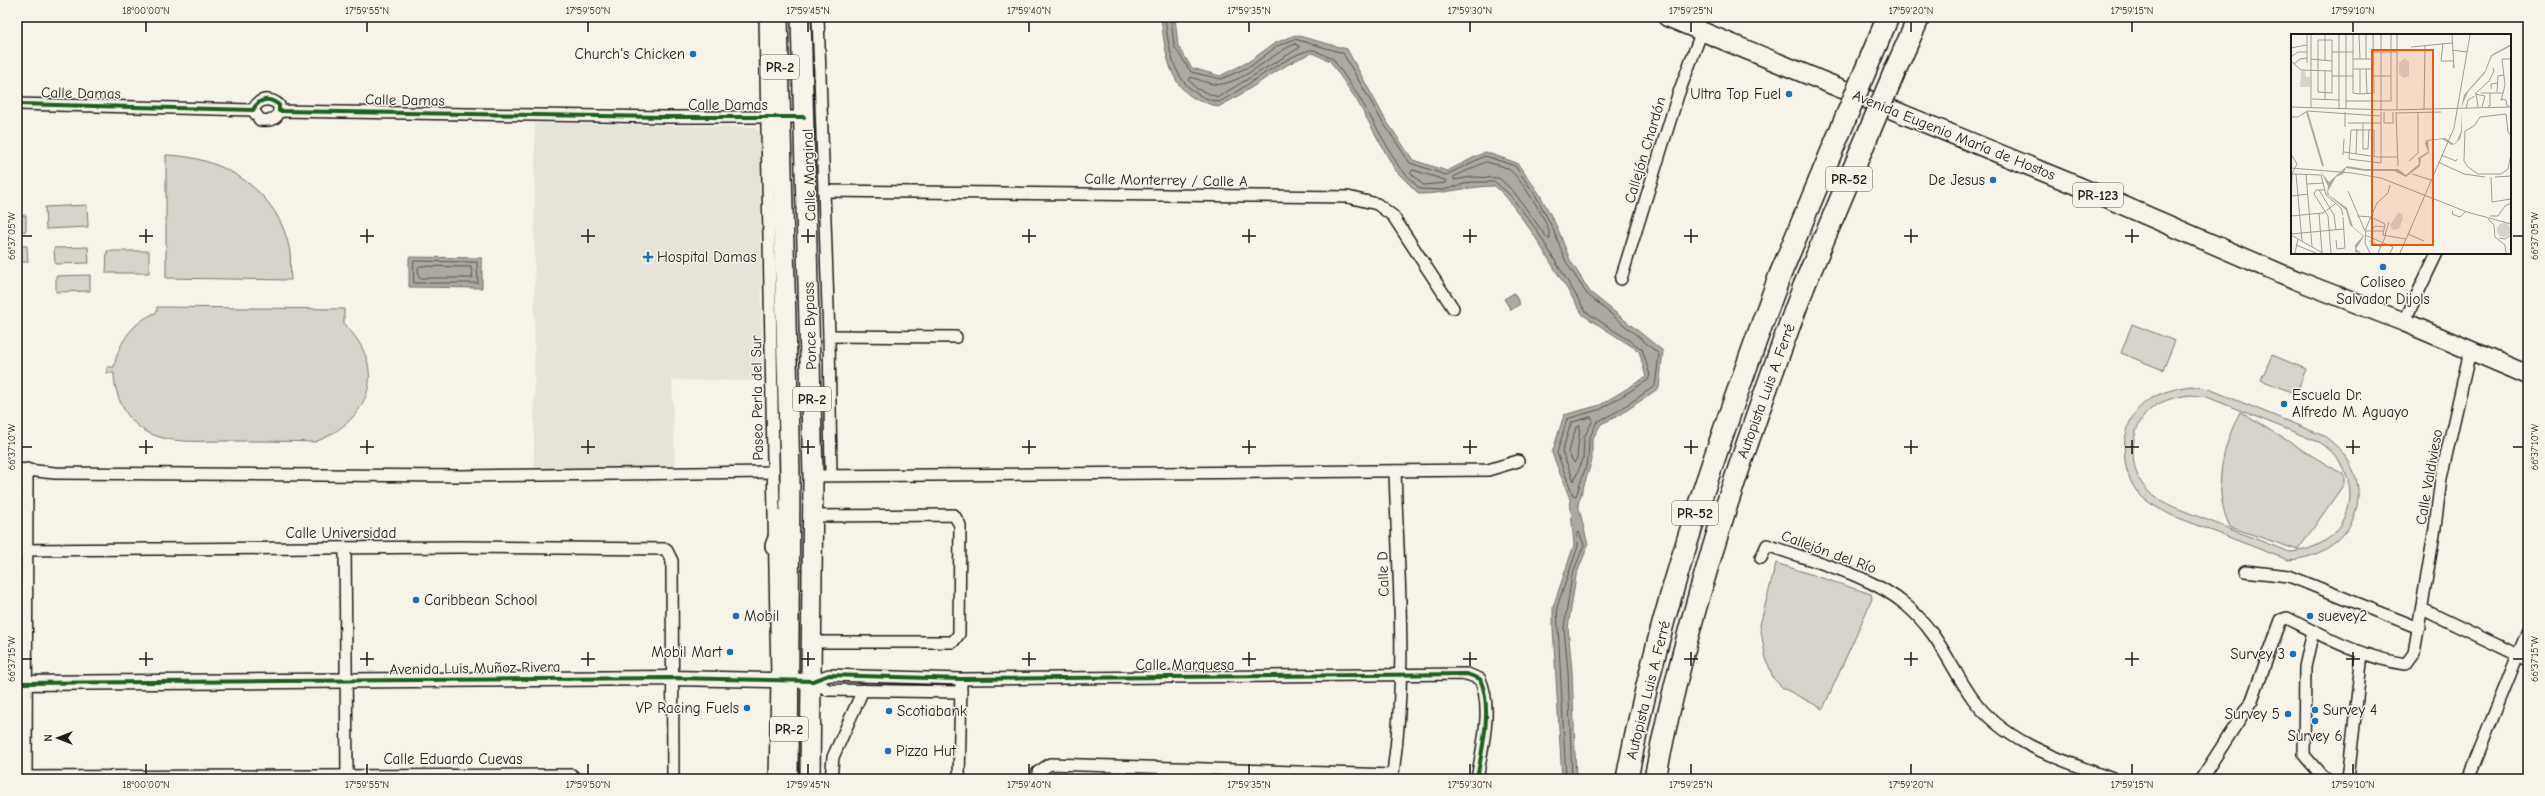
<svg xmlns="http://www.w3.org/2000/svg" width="2545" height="796" viewBox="0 0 2545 796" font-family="'Comic Neue',sans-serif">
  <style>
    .built { fill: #e6e3d9 }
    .green { fill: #d7d3cb; stroke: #7a7874; fill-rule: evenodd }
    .water { fill: #aca9a2; stroke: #72716c }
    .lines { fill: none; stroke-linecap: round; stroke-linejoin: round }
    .shore { stroke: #565452; stroke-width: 1 }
    .minor-casing { stroke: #1c1c1c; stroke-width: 14 }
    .tertiary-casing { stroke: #1c1c1c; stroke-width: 17 }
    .primary-casing { stroke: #1c1c1c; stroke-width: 21 }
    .trunk-casing { stroke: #1c1c1c; stroke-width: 22 }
    .motorway-casing { stroke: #1c1c1c; stroke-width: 24 }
    .minor { stroke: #f7f3e8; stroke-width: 11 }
    .tertiary { stroke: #f7f3e8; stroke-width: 14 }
    .primary { stroke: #f7f3e8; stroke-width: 18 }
    .trunk { stroke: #f7f3e8; stroke-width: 19 }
    .motorway { stroke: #f7f3e8; stroke-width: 21 }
    .motorway-bridge-casing { stroke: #1c1c1c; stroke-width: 24; stroke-linecap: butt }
    .motorway-bridge { stroke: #f7f3e8; stroke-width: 21 }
    .cycleway-casing { stroke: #f7f3e8; stroke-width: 6 }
    .cycleway { stroke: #1b5e20; stroke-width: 4 }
    .ticks { fill: none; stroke: #1c1c1c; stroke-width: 1.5 }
    .poi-dot { fill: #1f6fb2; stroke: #f7f3e8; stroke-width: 1.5 }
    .labels { text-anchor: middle; stroke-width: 3; stroke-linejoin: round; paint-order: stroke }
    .shield { fill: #f7f3e8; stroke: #5e5c59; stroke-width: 1 }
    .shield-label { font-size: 14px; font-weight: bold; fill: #1c1c1c }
    .poi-label { font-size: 15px; fill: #1c1c1c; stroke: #f7f3e8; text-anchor: start }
    .street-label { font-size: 15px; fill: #1c1c1c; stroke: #f7f3e8 }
    .inset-river { fill: none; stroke: #aca9a2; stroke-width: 2 }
    .inset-road { fill: none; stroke: #9f9d96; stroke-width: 1 }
    .view { fill: #e8590c; fill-opacity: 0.15; stroke: #e8590c; stroke-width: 2 }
    .inset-edge { fill: none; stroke: #1c1c1c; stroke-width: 2 }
    .neatline { fill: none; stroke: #1c1c1c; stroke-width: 1.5 }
    .ticks-label { font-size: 10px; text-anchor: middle; fill: #1c1c1c }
  </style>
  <rect width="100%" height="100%" fill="#f7f3e8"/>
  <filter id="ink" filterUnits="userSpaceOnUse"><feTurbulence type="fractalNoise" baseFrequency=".025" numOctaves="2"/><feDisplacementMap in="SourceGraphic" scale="8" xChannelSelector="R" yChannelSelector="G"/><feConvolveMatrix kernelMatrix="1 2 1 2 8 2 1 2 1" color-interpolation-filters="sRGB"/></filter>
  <g filter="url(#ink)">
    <!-- built -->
    <polygon class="built" points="535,123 755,127 760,134 762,381 672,380 675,469 542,469 534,467"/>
    <!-- green -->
    <g class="green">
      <path d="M166,155c57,1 114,36 124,97 1,9 0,19 1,28l-125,-2z"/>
      <polygon points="87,205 88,227 46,229 45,207"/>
      <polygon points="26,215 26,231 17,232 17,216"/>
      <polygon points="17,246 27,246 28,262 17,262"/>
      <polygon points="88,247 89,263 55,264 54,248"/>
      <polygon points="107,251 149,251 149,273 106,273"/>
      <polygon points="90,275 90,291 56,292 56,276"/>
      <path d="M157,307l187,2v15c45,44 27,96 -29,118 -30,-1 -61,-1 -91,-1 -25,0 -52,3 -75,-8 -22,-10 -35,-37 -35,-60h-7v-6h7c5,-26 19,-45 43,-55z"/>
      <polygon points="2132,324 2175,341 2163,370 2121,353"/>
      <polygon points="2272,355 2306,369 2296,394 2261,380"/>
      <path d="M2191,386l18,3 115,47c61,42 35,120 -36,124l-117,-45c-11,-6 -22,-11 -31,-20 -20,-21 -21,-64 -2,-86 14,-15 34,-20 53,-23zM2191,395l16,2 114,46c51,36 31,106 -32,109l-115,-45c-10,-5 -20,-9 -28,-18 -9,-10 -13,-24 -13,-37 1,-38 22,-53 58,-57z"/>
      <path d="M2240,412l104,63v9l-46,66 -68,-23c-18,-38 -8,-79 10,-115z"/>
      <polygon points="1776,563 1871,594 1872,599 1823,709 1783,688 1773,678 1765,655 1760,625"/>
    </g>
    <!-- water -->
    <g class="water">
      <path d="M1161,17h14l3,29 14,22 28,8 28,-14 27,-19 20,-8 52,14 38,70 28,41 34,11 38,-19 32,11 22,30 18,34 13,33 20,32 73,59 -4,37 -39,27 -19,9 -9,16v20l-14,44 10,41 -12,31 -8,52 4,43 4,108h-14l-9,-151v-21l21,-62 -4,-46 -18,-46 12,-38 36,-10 46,-28 -7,-26 -56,-36 -51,-83 -25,-34 -12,-12c-26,0 -50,8 -76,8l-24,-24 -39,-71 -26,-38 -18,-8c-34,13 -61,38 -94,54 -8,-3 -19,-6 -26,-10 -25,-16 -28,-54 -31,-80z"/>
      <polygon points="409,257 482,258 482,288 409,287"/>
      <polygon points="1514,293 1520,304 1511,310 1504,299"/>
    </g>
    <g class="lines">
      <!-- shore -->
      <g class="shore">
        <path d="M1165,17c4,38 10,77 54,85 21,-10 75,-53 95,-52l19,9 26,38 40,70 21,22 23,1 28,-8h24l15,13 26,34 50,83 56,37 8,26 -2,5 -47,29 -34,10 -10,34 16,42 3,1 12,-36 1,-21 8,-17 21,-11 37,-25 4,-32 -72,-60 -21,-32 -13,-33 -17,-33 -21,-30 -30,-10 -39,19 -36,-12 -28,-42 -39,-68 -48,-14 -18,7 -26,20 -30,13 -30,-7 -17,-26 -3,-29"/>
        <path d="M1295,44l4,2v2l-81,49 -21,-8 -8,-9 2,-3c9,3 22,9 31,7 25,-4 49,-30 73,-40z"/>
        <path d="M1486,162c7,2 21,4 26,10 10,9 40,54 38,67l-3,-1 -33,-46 -15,-14 -27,-1 -18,3v-3z"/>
        <polygon points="1413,170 1445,180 1446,183 1423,185 1411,173"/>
        <polygon points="414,261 477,262 478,283 414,283"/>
        <polygon points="420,266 471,267 473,278 419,278 418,268"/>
        <polygon points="1591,417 1593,420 1584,437 1583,459 1574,481 1562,452 1571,423"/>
        <polygon points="1580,426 1577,458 1574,463 1568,452 1576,428"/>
        <polyline points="1566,779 1557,607 1578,546 1577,534 1579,532 1584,545 1572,575 1564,628 1568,672 1572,779"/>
      </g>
      <defs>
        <g id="minor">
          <polyline points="765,17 777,679 775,779"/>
          <polyline points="818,17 829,336 831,475"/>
          <path d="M17,104l236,6c6,-12 16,-13 26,-5v6l386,6h139"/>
          <path d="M253,110l7,10c8,1 17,1 19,-9"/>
          <polyline points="824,191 1348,197 1377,204 1393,216 1453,308"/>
          <polyline points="1621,279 1678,95 1702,31"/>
          <polyline points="2404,322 2437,253"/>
          <polyline points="829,336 956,337"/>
          <polyline points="17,469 55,473 461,476 773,472"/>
          <polyline points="813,476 1488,470 1518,461"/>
          <polyline points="345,548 347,774"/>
          <polyline points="17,550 460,547 666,549 672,561 673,779"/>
          <path d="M1761,558l6,-13c46,17 101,28 139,60 33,28 43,60 67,94 33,45 89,61 140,80"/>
          <polyline points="2245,571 2289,576 2419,628"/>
          <polyline points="2422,609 2528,660"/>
          <polyline points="2313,631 2305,667 2304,755 2322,776 2327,779"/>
          <polyline points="812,642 953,642 959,634 960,525 954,515 813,516"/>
          <path d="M961,692l-133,-2 -15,-9 16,-6 132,4 506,-5 13,5c13,29 2,69 -3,100"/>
          <polyline points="17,777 572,775 575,779"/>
          <polyline points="26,777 27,469"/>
          <polyline points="831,779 833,757 863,690"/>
          <polyline points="959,779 961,685"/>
          <polyline points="1038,779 1038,772 1050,764 1393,775"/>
          <path d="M1392,779c16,-101 6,-206 3,-308"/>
          <path d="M2201,779l51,-79 29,-80 6,-2c38,19 76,40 119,46l8,-11 21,-125 6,-50 29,-127"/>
          <polyline points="2348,779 2362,654"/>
          <polyline points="2468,779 2528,630"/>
        </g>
        <polyline id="tertiary" points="17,683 673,678 813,681"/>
        <polyline id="primary" points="1667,17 2085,189 2296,280 2404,322 2528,375"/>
        <g id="trunk">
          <polyline points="778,17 790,475 788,779"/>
          <polyline points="801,17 813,476 810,779"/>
          <polyline points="775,546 786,517"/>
        </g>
        <g id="motorway">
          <polyline points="1869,62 1888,17"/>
          <polyline points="1894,73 1919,17"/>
          <path d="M1627,779c32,-173 92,-339 153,-504"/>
          <path d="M1655,779c32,-170 89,-332 149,-493"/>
        </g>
      </defs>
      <!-- minor casing -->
      <use href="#minor" class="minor-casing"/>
      <!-- tertiary casing -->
      <use href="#tertiary" class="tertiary-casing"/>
      <!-- primary casing -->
      <use href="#primary" class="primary-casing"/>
      <!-- trunk casing -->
      <use href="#trunk" class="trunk-casing"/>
      <!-- motorway casing -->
      <use href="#motorway" class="motorway-casing"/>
      <!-- minor -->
      <use href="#minor" class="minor"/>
      <!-- tertiary -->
      <use href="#tertiary" class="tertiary"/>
      <!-- primary -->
      <use href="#primary" class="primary"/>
      <!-- trunk -->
      <use href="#trunk" class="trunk"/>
      <!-- motorway -->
      <use href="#motorway" class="motorway"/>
      <defs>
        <g id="motorway-bridge">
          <polyline points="1780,275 1869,62"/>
          <polyline points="1804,286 1894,73"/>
        </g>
      </defs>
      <!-- motorway-bridge casing -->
      <use href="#motorway-bridge" class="motorway-bridge-casing"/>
      <!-- motorway-bridge -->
      <use href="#motorway-bridge" class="motorway-bridge"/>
      <defs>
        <g id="cycleway">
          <path d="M17,104l236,6c6,-12 16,-13 26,-5v6l386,6h139"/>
          <path d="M17,683l656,-5 140,3 16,-6 132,4 506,-5 13,5c13,29 2,69 -3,100"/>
        </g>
      </defs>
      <!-- cycleway casing -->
      <use href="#cycleway" class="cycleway-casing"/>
      <!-- cycleway -->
      <use href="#cycleway" class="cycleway"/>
    </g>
  </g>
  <!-- ticks -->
  <path class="ticks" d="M146,22v10M367,22v10M588,22v10M808,22v10M1029,22v10M1249,22v10M1470,22v10M1691,22v10M1911,22v10M2132,22v10M2353,22v10M146,229v14M367,229v14M588,229v14M808,229v14M1029,229v14M1249,229v14M1470,229v14M1691,229v14M1911,229v14M2132,229v14M22,236h10M139,236h14M360,236h14M581,236h14M801,236h14M1022,236h14M1242,236h14M1463,236h14M1684,236h14M1904,236h14M2125,236h14M2513,236h10M146,440v14M367,440v14M588,440v14M808,440v14M1029,440v14M1249,440v14M1470,440v14M1691,440v14M1911,440v14M2132,440v14M2353,440v14M22,447h10M139,447h14M360,447h14M581,447h14M801,447h14M1022,447h14M1242,447h14M1463,447h14M1684,447h14M1904,447h14M2125,447h14M2346,447h14M2513,447h10M146,652v14M367,652v14M588,652v14M808,652v14M1029,652v14M1249,652v14M1470,652v14M1691,652v14M1911,652v14M2132,652v14M2353,652v14M22,659h10M139,659h14M360,659h14M581,659h14M801,659h14M1022,659h14M1242,659h14M1463,659h14M1684,659h14M1904,659h14M2125,659h14M2346,659h14M2513,659h10M146,764v10M367,764v10M588,764v10M808,764v10M1029,764v10M1249,764v10M1470,764v10M1691,764v10M1911,764v10M2132,764v10M2353,764v10"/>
  <!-- markers -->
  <g class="poi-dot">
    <circle cx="693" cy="54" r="4"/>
    <circle cx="1789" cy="94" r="4"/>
    <circle cx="1993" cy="180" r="4"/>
    <path d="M646 251h4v4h4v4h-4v4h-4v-4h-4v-4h4z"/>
    <circle cx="2383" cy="267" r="4"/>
    <circle cx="2284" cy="404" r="4"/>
    <circle cx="416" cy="600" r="4"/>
    <circle cx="736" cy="616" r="4"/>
    <circle cx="2310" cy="616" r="4"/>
    <circle cx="730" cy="652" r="4"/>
    <circle cx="2293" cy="654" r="4"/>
    <circle cx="747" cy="708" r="4"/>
    <circle cx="2315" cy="710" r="4"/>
    <circle cx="889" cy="711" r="4"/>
    <circle cx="2288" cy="714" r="4"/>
    <circle cx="2315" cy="721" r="4"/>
    <circle cx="888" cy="751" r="4"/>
  </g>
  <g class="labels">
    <!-- shield labels -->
    <g class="shield">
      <rect x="761" y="55" width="38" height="24" rx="3"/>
      <rect x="1826" y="167" width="46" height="24" rx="3"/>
      <rect x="2073" y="183" width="50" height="24" rx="3"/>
      <rect x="793" y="387" width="38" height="24" rx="3"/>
      <rect x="1672" y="501" width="46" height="24" rx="3"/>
      <rect x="770" y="717" width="38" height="24" rx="3"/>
    </g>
    <g class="shield-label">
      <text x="780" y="72">PR-2</text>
      <text x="1849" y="184">PR-52</text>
      <text x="2098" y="200">PR-123</text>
      <text x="812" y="404">PR-2</text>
      <text x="1695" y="518">PR-52</text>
      <text x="789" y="734">PR-2</text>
    </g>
    <!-- poi labels -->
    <g class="poi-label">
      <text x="685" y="59" text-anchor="end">Church's Chicken</text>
      <text x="1781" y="99" text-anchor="end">Ultra Top Fuel</text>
      <text x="1985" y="185" text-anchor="end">De Jesus</text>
      <text x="657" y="262">Hospital Damas</text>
      <text x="2383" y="287" text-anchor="middle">Coliseo<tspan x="2383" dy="17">Salvador Dijols</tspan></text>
      <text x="2292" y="400">Escuela Dr.<tspan x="2292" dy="17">Alfredo M. Aguayo</tspan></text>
      <text x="424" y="605">Caribbean School</text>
      <text x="744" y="621">Mobil</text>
      <text x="2318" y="621">suevey2</text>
      <text x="722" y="657" text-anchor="end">Mobil Mart</text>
      <text x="2285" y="659" text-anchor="end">Survey 3</text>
      <text x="739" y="713" text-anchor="end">VP Racing Fuels</text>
      <text x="2323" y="715">Survey 4</text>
      <text x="897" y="716">Scotiabank</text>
      <text x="2280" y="719" text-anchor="end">Survey 5</text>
      <text x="2315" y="741" text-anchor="middle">Survey 6</text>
      <text x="896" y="756">Pizza Hut</text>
    </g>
    <!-- street labels -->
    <g class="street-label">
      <text transform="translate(81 93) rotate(1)" y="5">Calle Damas</text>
      <text transform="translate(405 100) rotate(1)" y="5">Calle Damas</text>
      <text x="728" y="110">Calle Damas</text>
      <text transform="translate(1954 135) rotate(22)" y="5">Avenida Eugenio María de Hostos</text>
      <text transform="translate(1645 150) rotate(-73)" y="5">Callejón Chardón</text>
      <text transform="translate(809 175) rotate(-92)" y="5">Calle Marginal</text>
      <text transform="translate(1166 180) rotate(1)" y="5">Calle Monterrey / Calle A</text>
      <text transform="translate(810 326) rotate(-92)" y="5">Ponce Bypass</text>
      <text transform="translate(1766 391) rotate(-70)" y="5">Autopista Luis A. Ferré</text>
      <text transform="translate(757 398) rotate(-91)" y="5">Paseo Perla del Sur</text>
      <text transform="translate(2429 477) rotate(-80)" y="5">Calle Valdivieso</text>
      <text x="341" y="538">Calle Universidad</text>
      <text transform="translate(1829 552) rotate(20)" y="5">Callejón del Río</text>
      <text transform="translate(1383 574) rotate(-92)" y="5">Calle D</text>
      <text x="1185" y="670">Calle Marquesa</text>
      <text transform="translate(475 668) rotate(-1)" y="5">Avenida Luis Muñoz Rivera</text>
      <text transform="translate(1648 690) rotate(-76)" y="5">Autopista Luis A. Ferré</text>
      <text x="453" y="764">Calle Eduardo Cuevas</text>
    </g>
  </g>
  <!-- overview -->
  <g transform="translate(2291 34)">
    <rect width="220" height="220" fill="#f7f3e8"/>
    <path d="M114,24l4,4v14l-5,2 -5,-4v-11zM10,37h4l1,6h4v10h-10zM107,179l4,1 1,5 -4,10 -6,1 -3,-5zM206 196a7 7 0 1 1 14 0a7 7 0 1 1-14 0Z" fill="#d7d3cb"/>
    <path d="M220,10v2l-19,10 -7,17 -17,19 -7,16 3,-13 21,-24 6,-16zM170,77l1,20 -2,8 -5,5 -3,1 -10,-6 -14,2 1,12 -8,5 -1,8 -14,11 -12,-6h-29l-19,-3 -3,6 -7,3 -8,14 1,4 18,13 6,19 11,9 -8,13 5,4 -6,-1v-7l8,-9 -13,-11 -4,-15 -19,-16 1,-8 -7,-14 8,10 18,-16 18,3h33l8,6 13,-11 -1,-6 10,-6 -3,-9 2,-3 18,-2 9,6 3,-3 4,-10z" fill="#aca9a2"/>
    <path class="inset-river" d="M16,78l16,54"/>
    <path class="inset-road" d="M16,1v28M20,1v73M34,1v26M48,1v73M55,1v74M62,1v58l7,1 14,-1 -1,-58M68,1l1,24M75,1v24M90,1v76M161,1l2,33 -1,-3M27,6h14v53l-14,-1zM152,9l-2,18h12M120,13l41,-4M0,14l16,-3M161,16l15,2M41,18h21M82,18h24M0,23l7,-5h9M20,25l21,2M62,25h20M0,27l10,9 31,1M3,30l6,-5 7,-1M62,35h20M69,35v25M75,35l1,25M34,37v28M41,42h21M83,42h17M200,55v-5l7,-1M206,58l1,-16 6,-1M190,59h22M184,60l10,2 -3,11M21,65l27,1M210,65l5,1 1,6h2M55,67h45v-66M210,67l4,-16 -3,-26h9M197,72h2v-13M0,73l98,3 122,-3M187,73l-2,-14 13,-12 5,-10 -1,-3M106,75v-74M175,75l2,-9 7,-4M133,76l1,-64M54,78v15M93,78v11h9v-11M105,78l2,54M105,79l45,-1M0,83h7l9,-6 73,5M57,89h33M72,89v26h5l1,-20M220,102l-3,-4 -2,-18 -26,3 -6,9 -9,5 -1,30 4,6 10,7h23l7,-5 3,-15M53,118l33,5h20M0,120l6,10 -5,10 -1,38M65,120l1,-25M52,121l1,-16M150,121l15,6 1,-2M83,122v-26h-23l-2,29 32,4v-51M118,127l9,-8v-40M147,128l26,12 21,3M0,134l61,5 29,5 86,34 44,12M1,140l29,1 5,20 15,13 2,7M5,140l6,67M15,140l6,73M121,140l19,6M200,143l1,25 19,-3M204,143l16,-1M16,150l17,-1M28,156l15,25 2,15M34,156h-9l-2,4 14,22 3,37M57,157l17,40h18M1,162l16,-2M162,177l-1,3 8,3 5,-5M28,179l3,40M0,182l32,-3 12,-9M66,182l14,1 14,7 -2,11 23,4M199,182h8l7,-10 6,-3M197,185l6,6 1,12 10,8 1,8M81,196l3,-4 10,1M0,200l53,-5M117,200l16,7M0,201l32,18M74,201l28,12 -3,6M94,201l4,-13M208,204l6,1 6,-4M45,206l1,9 8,-1 -2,-31M78,207l12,6M5,211l20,8M4,219l3,-14M79,219l-5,-10 1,-15 11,-25 11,-10 2,-8M87,219l8,-18M109,219l54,-125 16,-93"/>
    <path class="view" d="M81,16h61v195h-61z"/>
    <rect width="220" height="220" class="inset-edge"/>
  </g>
  <!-- margin -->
  <rect width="2545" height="796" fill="none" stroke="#f7f3e8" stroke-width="44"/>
  <!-- north arrow -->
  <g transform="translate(58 738) rotate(270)" stroke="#f7f3e8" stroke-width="3" paint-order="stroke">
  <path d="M0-3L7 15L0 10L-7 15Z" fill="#1c1c1c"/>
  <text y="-6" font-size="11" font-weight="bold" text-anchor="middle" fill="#1c1c1c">N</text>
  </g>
  <rect x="22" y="22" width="2501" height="752" class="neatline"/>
  <g class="ticks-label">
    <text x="146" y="14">18°00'00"N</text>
    <text x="367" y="14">17°59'55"N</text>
    <text x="588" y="14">17°59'50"N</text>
    <text x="808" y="14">17°59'45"N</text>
    <text x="1029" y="14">17°59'40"N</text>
    <text x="1249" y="14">17°59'35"N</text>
    <text x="1470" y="14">17°59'30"N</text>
    <text x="1691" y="14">17°59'25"N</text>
    <text x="1911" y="14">17°59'20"N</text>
    <text x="2132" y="14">17°59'15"N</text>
    <text x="2353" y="14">17°59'10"N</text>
    <text transform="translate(2534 236) rotate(-90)" y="4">66°37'05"W</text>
    <text transform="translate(11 236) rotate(-90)" y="4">66°37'05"W</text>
    <text transform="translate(2534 447) rotate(-90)" y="4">66°37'10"W</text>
    <text transform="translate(11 447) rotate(-90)" y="4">66°37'10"W</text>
    <text transform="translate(2534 659) rotate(-90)" y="4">66°37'15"W</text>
    <text transform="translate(11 659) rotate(-90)" y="4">66°37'15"W</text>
    <text x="146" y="788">18°00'00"N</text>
    <text x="367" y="788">17°59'55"N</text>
    <text x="588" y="788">17°59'50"N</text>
    <text x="808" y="788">17°59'45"N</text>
    <text x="1029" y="788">17°59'40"N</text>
    <text x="1249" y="788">17°59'35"N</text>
    <text x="1470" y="788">17°59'30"N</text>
    <text x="1691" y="788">17°59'25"N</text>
    <text x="1911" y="788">17°59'20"N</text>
    <text x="2132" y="788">17°59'15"N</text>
    <text x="2353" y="788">17°59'10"N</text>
  </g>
</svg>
